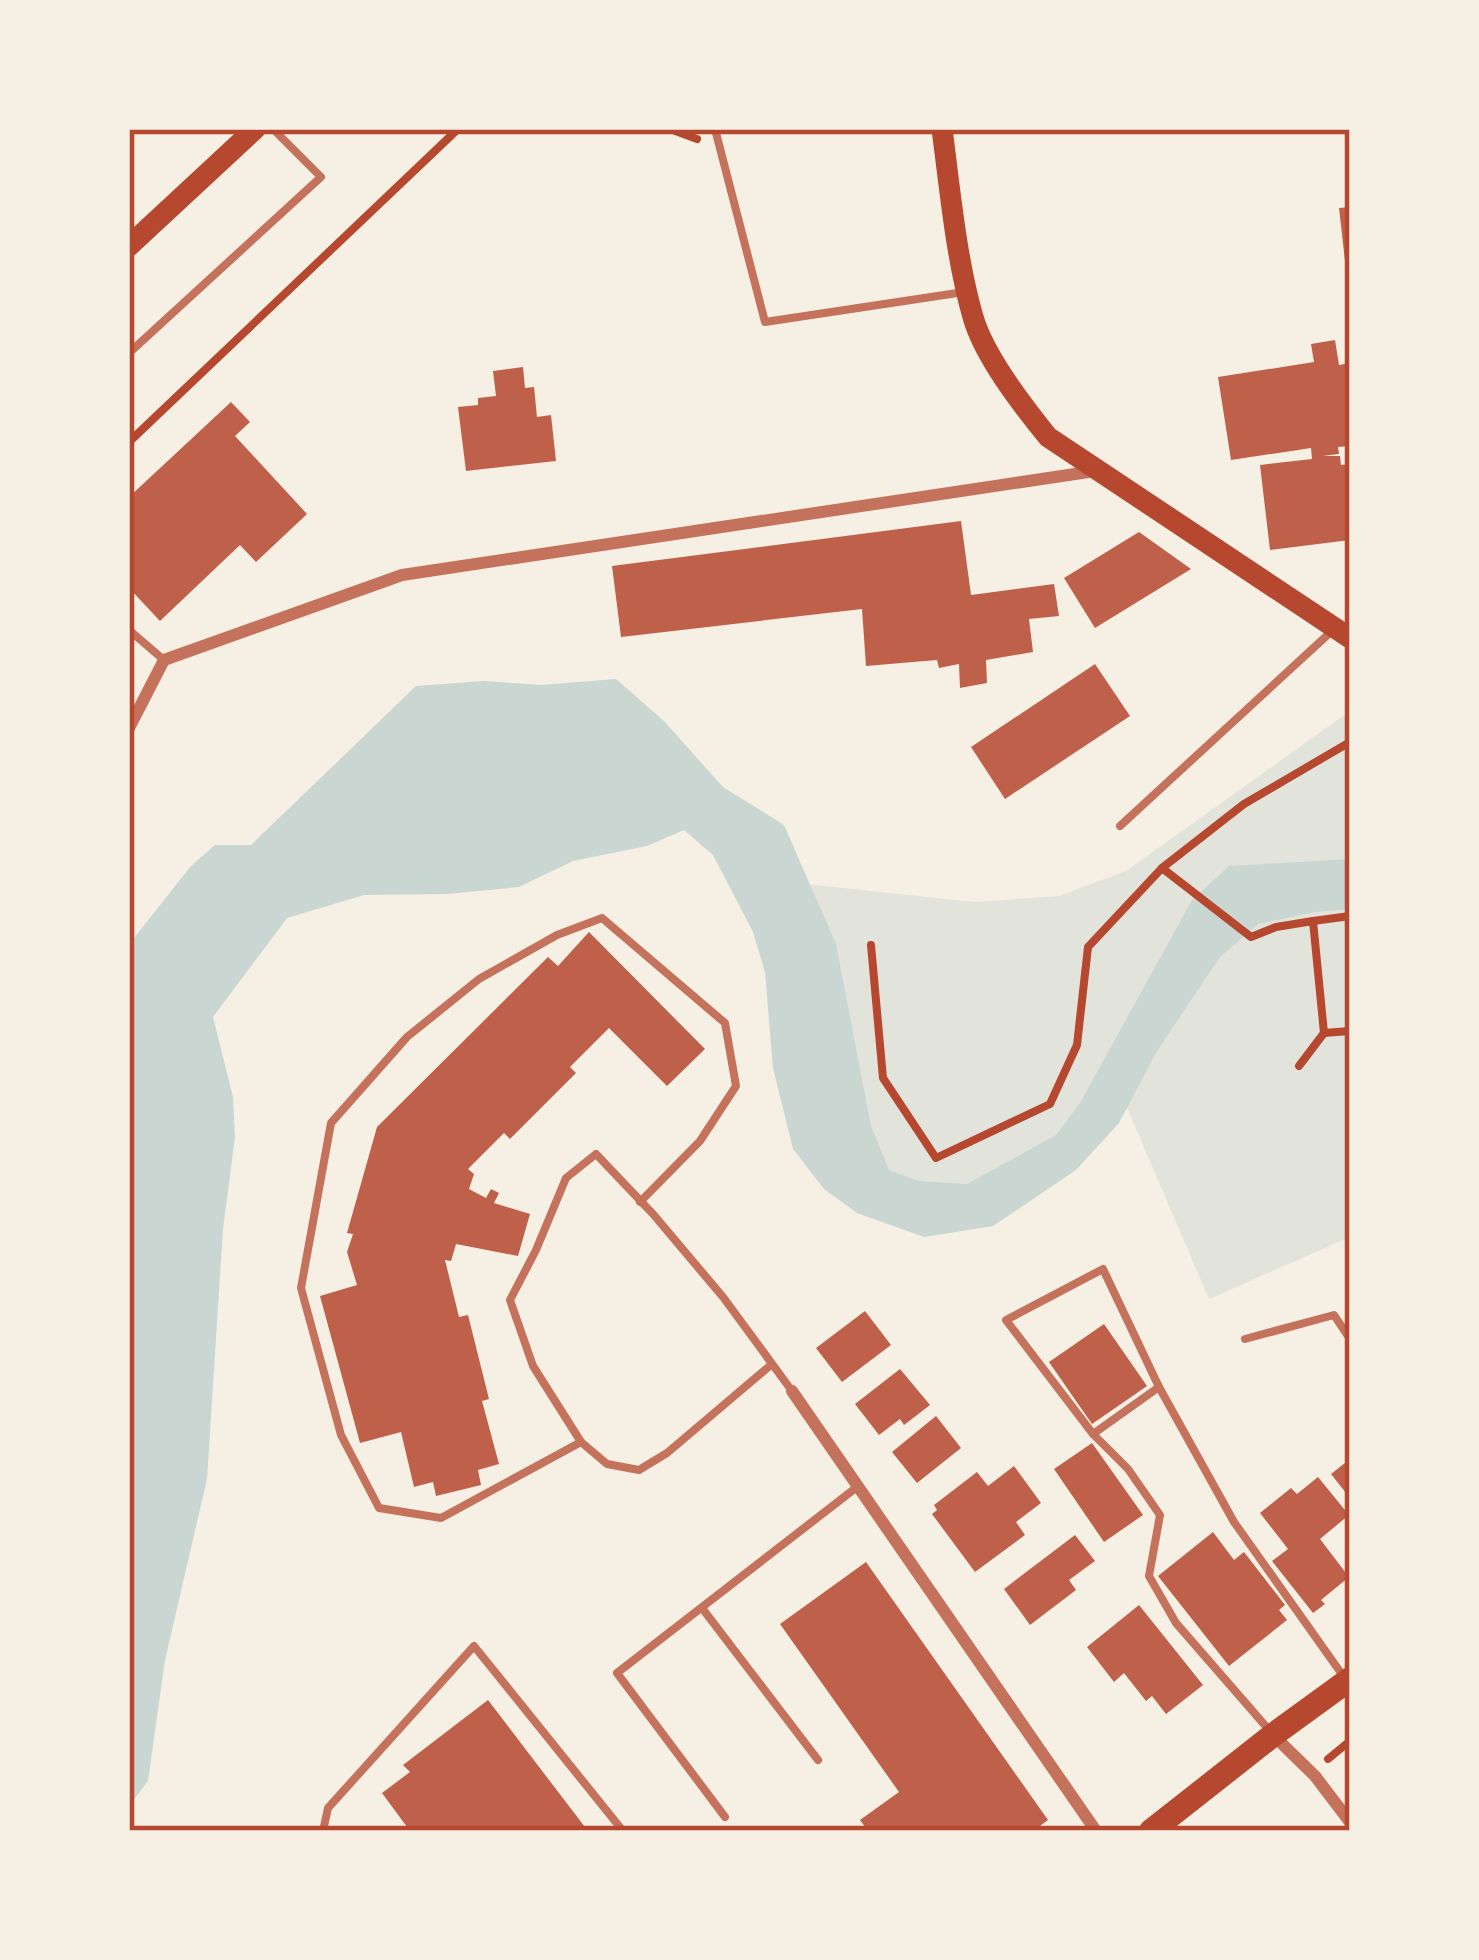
<svg xmlns="http://www.w3.org/2000/svg" width="1479" height="1960" viewBox="0 0 1479 1960" font-family="Overpass,sans-serif">
  <style>
    .green { fill: #e2e4dc }
    .water { fill: #c9d6d2 }
    .building { fill: #bf614a }
    .lines { fill: none; stroke-linecap: round; stroke-linejoin: round }
    .path { stroke: #b5482f; stroke-width: 8 }
    .service { stroke: #c5725c; stroke-width: 8 }
    .minor { stroke: #c5725c; stroke-width: 12 }
    .secondary { stroke: #b5482f; stroke-width: 21 }
    .primary { stroke: #b5482f; stroke-width: 24 }
    .neatline { fill: none; stroke: #b5482f; stroke-width: 4.5 }
  </style>
  <rect width="100%" height="100%" fill="#f6efe4"/>
  <!-- green -->
  <polygon class="green" points="1350,711 1350,1237 1209,1299 1119,1089 989,1206 855,1187 797,883 974,902 1059,896 1126,871"/>
  <!-- water -->
  <polygon class="water" points="616,679 664,721 723,787 784,825 836,944 871,1126 889,1170 919,1181 967,1184 1056,1135 1080,1103 1192,900 1229,866 1350,859 1350,909 1316,912 1258,924 1220,957 1157,1051 1119,1123 1076,1170 993,1226 924,1237 857,1213 824,1189 793,1149 773,1068 765,972 753,932 713,855 684,830 647,846 573,861 519,887 447,894 364,895 287,918 213,1017 233,1097 235,1137 223,1229 207,1479 165,1660 148,1781 129,1806 129,1178 132,1175 134,1046 131,972 134,938 191,866 215,845 251,845 416,686 484,681 541,685"/>
  <!-- building -->
  <g class="building">
    <polygon points="1350,207 1350,279 1347,279 1339,208"/>
    <polygon points="1335,340 1339,365 1350,363 1350,446 1338,447 1339,454 1323,456 1340,456 1341,465 1350,464 1350,540 1270,550 1260,465 1312,459 1311,448 1231,460 1218,377 1314,362 1311,344"/>
    <polygon points="523,367 525,388 534,387 537,417 551,415 556,461 466,471 458,407 478,405 478,398 496,396 493,371"/>
    <polygon points="231,402 250,422 235,436 307,514 256,562 240,545 160,621 129,588 129,497"/>
    <polygon points="961,521 971,595 1054,584 1059,616 1029,619 1033,652 986,660 987,683 960,688 959,664 939,668 937,660 866,666 862,609 621,637 612,566"/>
    <polygon points="1139,532 1191,569 1095,628 1064,578"/>
    <polygon points="1095,664 1130,716 1005,799 971,747"/>
    <polygon points="589,932 705,1049 667,1086 609,1028 570,1067 576,1073 510,1139 504,1133 468,1169 474,1174 469,1189 486,1198 491,1189 499,1193 494,1203 530,1214 518,1256 456,1244 451,1261 445,1260 459,1317 468,1315 489,1399 482,1401 499,1464 478,1470 481,1485 436,1496 433,1482 414,1487 401,1432 360,1443 320,1296 357,1285 347,1252 353,1234 347,1233 377,1127 548,957 558,966"/>
    <polygon points="865,1311 891,1345 842,1382 816,1348"/>
    <polygon points="1104,1324 1147,1386 1092,1424 1049,1362"/>
    <polygon points="900,1369 930,1405 904,1425 900,1419 879,1435 855,1404"/>
    <polygon points="936,1416 961,1448 917,1483 892,1452"/>
    <polygon points="1092,1443 1143,1515 1104,1542 1054,1469"/>
    <polygon points="1350,1459 1350,1498 1331,1474"/>
    <polygon points="1014,1466 1041,1503 1016,1522 1025,1535 975,1572 932,1514 937,1510 934,1505 977,1472 988,1486"/>
    <polygon points="1318,1477 1349,1515 1320,1539 1349,1577 1321,1600 1325,1604 1313,1613 1272,1561 1288,1549 1260,1513 1291,1488 1297,1494"/>
    <polygon points="1213,1532 1234,1560 1244,1552 1285,1605 1279,1610 1287,1620 1229,1666 1158,1576"/>
    <polygon points="1075,1535 1095,1561 1069,1580 1076,1590 1030,1625 1004,1589"/>
    <polygon points="866,1562 1048,1820 1033,1831 868,1831 860,1820 899,1792 780,1624"/>
    <polygon points="1139,1605 1203,1685 1166,1714 1152,1696 1146,1701 1124,1673 1114,1682 1087,1647"/>
    <polygon points="488,1700 588,1831 410,1831 382,1793 410,1772 403,1765"/>
  </g>
  <g class="lines">
    <!-- path -->
    <g class="path">
      <polyline points="670,129 697,139"/>
      <polyline points="129,442 458,129"/>
      <polyline points="1162,868 1251,937 1276,927 1313,921"/>
      <polyline points="1350,916 1313,921 1324,1033 1350,1031"/>
      <polyline points="871,945 883,1078 936,1158 1050,1104 1077,1045 1088,947 1162,868 1244,804 1350,742"/>
      <polyline points="1299,1066 1324,1033"/>
      <polyline points="1328,1759 1350,1741"/>
    </g>
    <!-- service -->
    <g class="service">
      <polyline points="715,129 765,322 964,292"/>
      <polyline points="129,353 321,177 273,129"/>
      <polyline points="129,630 164,660"/>
      <polyline points="1120,826 1334,629"/>
      <polyline points="1245,1339 1334,1315 1350,1339"/>
      <polyline points="772,1364 667,1453 639,1470 607,1464 581,1442 533,1366 510,1300 536,1250 566,1178 596,1154 653,1214 723,1297 792,1391"/>
      <polyline points="1093,1434 1159,1387"/>
      <polyline points="581,1442 441,1518 379,1508 341,1435 301,1288 331,1123 407,1037 479,979 557,935 602,918 725,1023 736,1086 700,1141 640,1202"/>
      <polyline points="702,1608 818,1760"/>
      <polyline points="1270,1731 1176,1623 1149,1576 1160,1515 1128,1469 1093,1434 1006,1320 1103,1269 1159,1387 1234,1522 1346,1680"/>
      <polyline points="725,1817 617,1673 857,1487"/>
      <polyline points="323,1831 328,1808 474,1646 623,1831"/>
    </g>
    <!-- minor -->
    <g class="minor">
      <polyline points="129,728 164,660 402,575 1095,471"/>
      <polyline points="792,1391 1096,1831"/>
      <polyline points="1274,1736 1315,1776 1350,1822"/>
    </g>
    <!-- secondary -->
    <g class="secondary">
      <path d="M942,129c8,60 14,129 31,188 11,39 49,88 75,120l302,201"/>
      <polyline points="129,246 255,129"/>
    </g>
    <!-- primary -->
    <polyline class="primary" points="1151,1831 1273,1735 1350,1679"/>
  </g>
  <!-- border -->
  <rect width="1479" height="1960" fill="none" stroke="#f6efe4" stroke-width="264"/>
  <rect x="132" y="132" width="1215" height="1696" class="neatline"/>
</svg>
